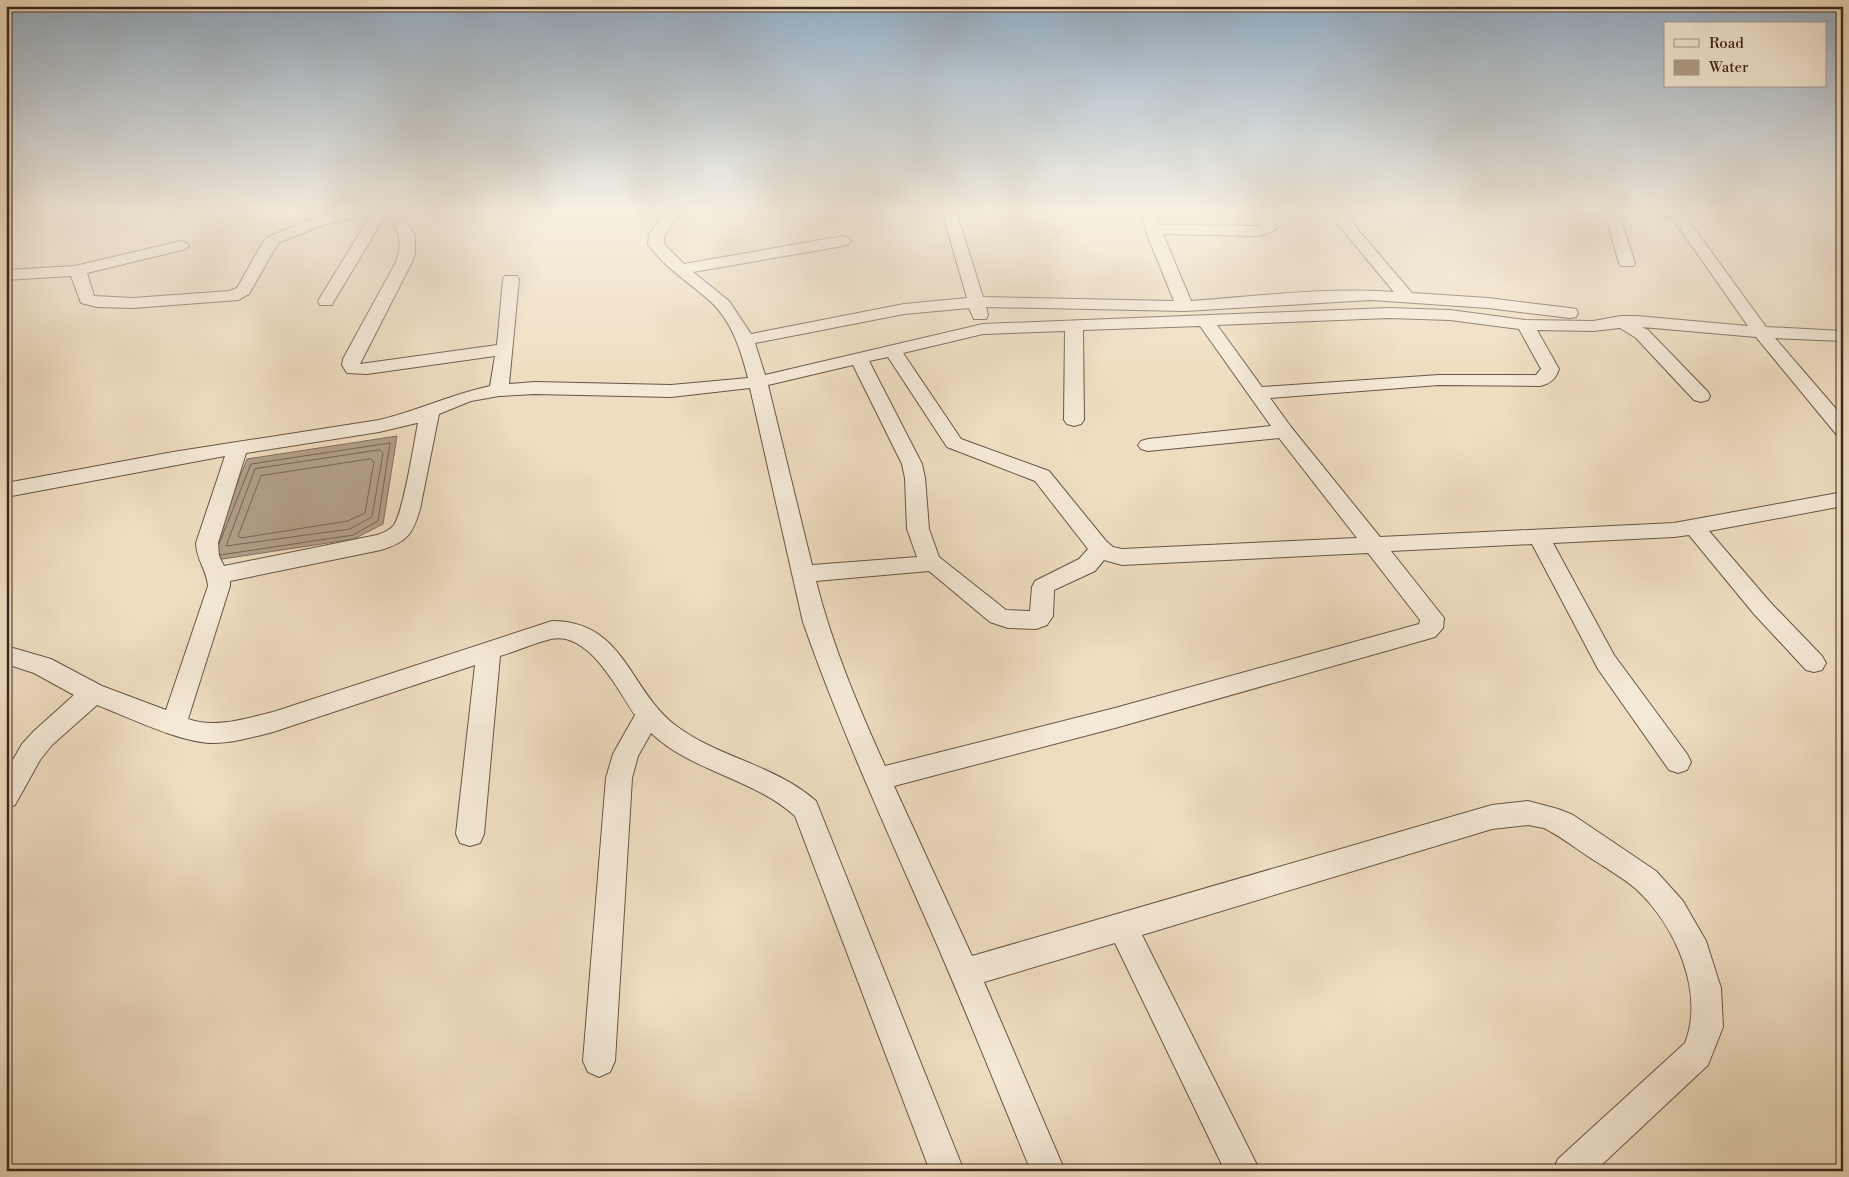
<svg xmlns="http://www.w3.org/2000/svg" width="1849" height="1177" viewBox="0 0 1849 1177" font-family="'Libre Bodoni',serif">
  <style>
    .water { fill: #b19f89; stroke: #826f5f }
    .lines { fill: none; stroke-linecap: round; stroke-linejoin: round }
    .shore { stroke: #766454; stroke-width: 1 }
    .street-casing { stroke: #685547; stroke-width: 2 }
    .street { fill: #f4e9d6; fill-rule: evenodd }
  </style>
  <rect width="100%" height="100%" fill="#eeddc0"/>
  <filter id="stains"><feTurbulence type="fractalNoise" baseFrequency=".004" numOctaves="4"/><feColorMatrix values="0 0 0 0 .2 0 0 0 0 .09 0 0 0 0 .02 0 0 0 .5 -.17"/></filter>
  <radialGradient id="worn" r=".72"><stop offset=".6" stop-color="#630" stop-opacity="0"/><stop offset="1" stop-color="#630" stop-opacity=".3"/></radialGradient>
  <!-- water -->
  <polygon class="water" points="397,436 383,524 354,539 216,560 209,556 247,459"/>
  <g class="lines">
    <!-- shore -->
    <g class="shore">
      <polygon points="380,450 383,453 372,517 350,529 226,546 255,469"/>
      <polygon points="371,459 374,462 365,513 348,521 241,538 238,536 261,476"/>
      <polyline points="219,544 251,464 390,443 378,521 353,535 220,555"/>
    </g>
    <defs>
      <g id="street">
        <path d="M351,211h49l15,24v18l-3,9 -52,102 137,-19 6,-66 2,-3h12l2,3 -10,105 26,-2 136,3 77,-7c-7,-28 -16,-56 -37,-76 -21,-19 -46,-34 -63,-58l1,-10 18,-23h14l-16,23 -1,10 20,20 159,-28 5,2 3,3 -3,3 -5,2 -150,26 36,29 22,33 153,-30 63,-6 -25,-87h14l27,86 191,4 -26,-64 -8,-26h14l5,14 98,1 4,-1 -8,-14h14l11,16 -3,3 -16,6 -96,-2 28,67c67,-5 135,-14 203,-9l-67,-81h15l70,82 76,5 82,10 6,1 2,4 -2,4 -6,1 -82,-10 -117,-8 -186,11 -199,-4 2,8 -2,4h-12l-5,-11 -65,6 -149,29 10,32 218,-51 406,-16 61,2 75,10 68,1 28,-5h16l111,10 -75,-107 -13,-5 -2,-3h20l5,2 83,114 77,4v10l-68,-3 68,79v19l-7,-2 -80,-97 -114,-10 6,3 60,62 2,4 -2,4 -7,2 -7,-2 -58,-62 -16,-10 -27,3 -56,-1 22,39c-3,10 -9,15 -19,17l-101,-1 -169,13 21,29 89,110 294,-14 169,-31v14l-134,25 61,71 52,54 4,7 -4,7 -8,2 -8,-2 -52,-56 -65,-79 -15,2 -121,6 61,112 73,99 4,8 -4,8 -9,3 -9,-3 -71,-101 -66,-125 -141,7 53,67 -1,10 -8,9 -320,91 -221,58 78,170 520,-151 36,-4 30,8 15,6 83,56 27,30 23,40 15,47 2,39 -15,38 -113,106h-42l5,-12 127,-116c20,-51 -10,-118 -49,-154 -14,-12 -32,-22 -47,-32 -15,-10 -29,-21 -45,-29l-16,-3 -36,4 -350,106 118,236h-35l-110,-228 -131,39 81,189h-34c-32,-77 -63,-155 -96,-231 -46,-105 -94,-209 -132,-318l-53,-234 -79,9 -136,-3 -36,2 -28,5 -32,13 -19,95c-7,25 -13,33 -39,41l-151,31v5l-42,133c27,10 59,-1 85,-7l279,-91c72,0 76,67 123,104 43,33 99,39 141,76l148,370h-34l-135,-355c-42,-38 -103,-44 -144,-83l-13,23 -6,22 -17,283 -5,11 -11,5 -11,-5 -5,-11 23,-283 7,-24 22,-39c-18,-26 -46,-84 -84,-76 -17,4 -34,12 -51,17l-16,178 -4,9 -10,3 -10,-3 -4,-9 19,-169 -202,67c-20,5 -40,11 -60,11 -32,0 -85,-26 -116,-38l-45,40 -12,15 -25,45 -9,4v-37l16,-28 12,-13 40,-36 -40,-22 -28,-9v-18l45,13 51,27 64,24 42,-124c-1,-16 -12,-27 -12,-43l29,-87 -219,41v-14l167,-31 206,-32c38,-9 73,-26 111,-34l5,-30 -128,18 -20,-1 -5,-8 1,-6 53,-97c7,-21 3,-31 -9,-49l-53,88 -2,4h-12l-2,-4 52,-85 -44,8 -46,18 -3,3 -28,49 -11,6 -105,8 -36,-1 -16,-4 -10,-27 -65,4v-10l69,-4 106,-25 5,2 3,3 -3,3 -99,24 7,23 39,2 96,-7 8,-3 26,-46 7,-6 47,-19zM1389,318l61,2 69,9 22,40 -5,6h-97l-177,12 -45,-62zM1200,326l71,100 -123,13 -7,2 -3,4 3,4 7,2 131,-13 78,100 -235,11 -9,-2 -7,-6 -57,-70 -88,-32 -58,-86 80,-19 82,-3 -1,89 3,4 7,2 7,-2 3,-4 -1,-90zM888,357l59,90 88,34 53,68 -9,10 -44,22 -3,6 -2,24 -24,-1 -67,-53 -10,-28 -4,-51 -3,-14 -53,-103zM853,365l49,99 3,14 2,51 10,28 -105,8 -44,-180zM417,423h1c-4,20 -14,87 -24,102 -4,5 -11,8 -17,10l-153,31 -5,-10 -1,-13 28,-90 133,-21zM1368,553l52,67 -1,4 -304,84 -230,58c-27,-60 -53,-121 -69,-185l113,-10 61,51 18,6 28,1 11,-4 6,-9 1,-26 41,-19 9,-11 18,5z"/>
        <polygon points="1604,211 1618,211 1635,263 1633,266 1621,266 1619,263"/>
      </g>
    </defs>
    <!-- street casing -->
    <use href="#street" class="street-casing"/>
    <!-- street -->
    <use href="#street" class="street"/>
  </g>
  <!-- sky -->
  <linearGradient id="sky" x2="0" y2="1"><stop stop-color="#92acc2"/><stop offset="0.56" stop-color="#f7f0e3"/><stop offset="1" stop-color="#f7f0e3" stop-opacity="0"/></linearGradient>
  <rect width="1849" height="375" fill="url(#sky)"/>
  <!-- margin -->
  <rect width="1849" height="1177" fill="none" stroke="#eeddc0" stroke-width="25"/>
  <rect x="8" y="8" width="1834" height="1162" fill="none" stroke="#3c281f" stroke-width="2.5"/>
  <rect x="12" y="12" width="1824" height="1152" fill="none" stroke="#3c281f"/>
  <!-- legend -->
  <rect x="1664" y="22" width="162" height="65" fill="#f4e9d6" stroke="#aa9c8d"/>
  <rect x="1674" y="39" width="25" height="8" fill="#f4e9d6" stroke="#aa9c8d"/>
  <text x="1709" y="48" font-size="15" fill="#3c281f">Road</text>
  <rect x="1674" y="60" width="25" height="15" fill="#b19f89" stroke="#aa9c8d"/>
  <text x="1709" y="72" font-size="15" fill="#3c281f">Water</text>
  <rect width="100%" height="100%" filter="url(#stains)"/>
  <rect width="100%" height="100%" fill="url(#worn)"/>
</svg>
